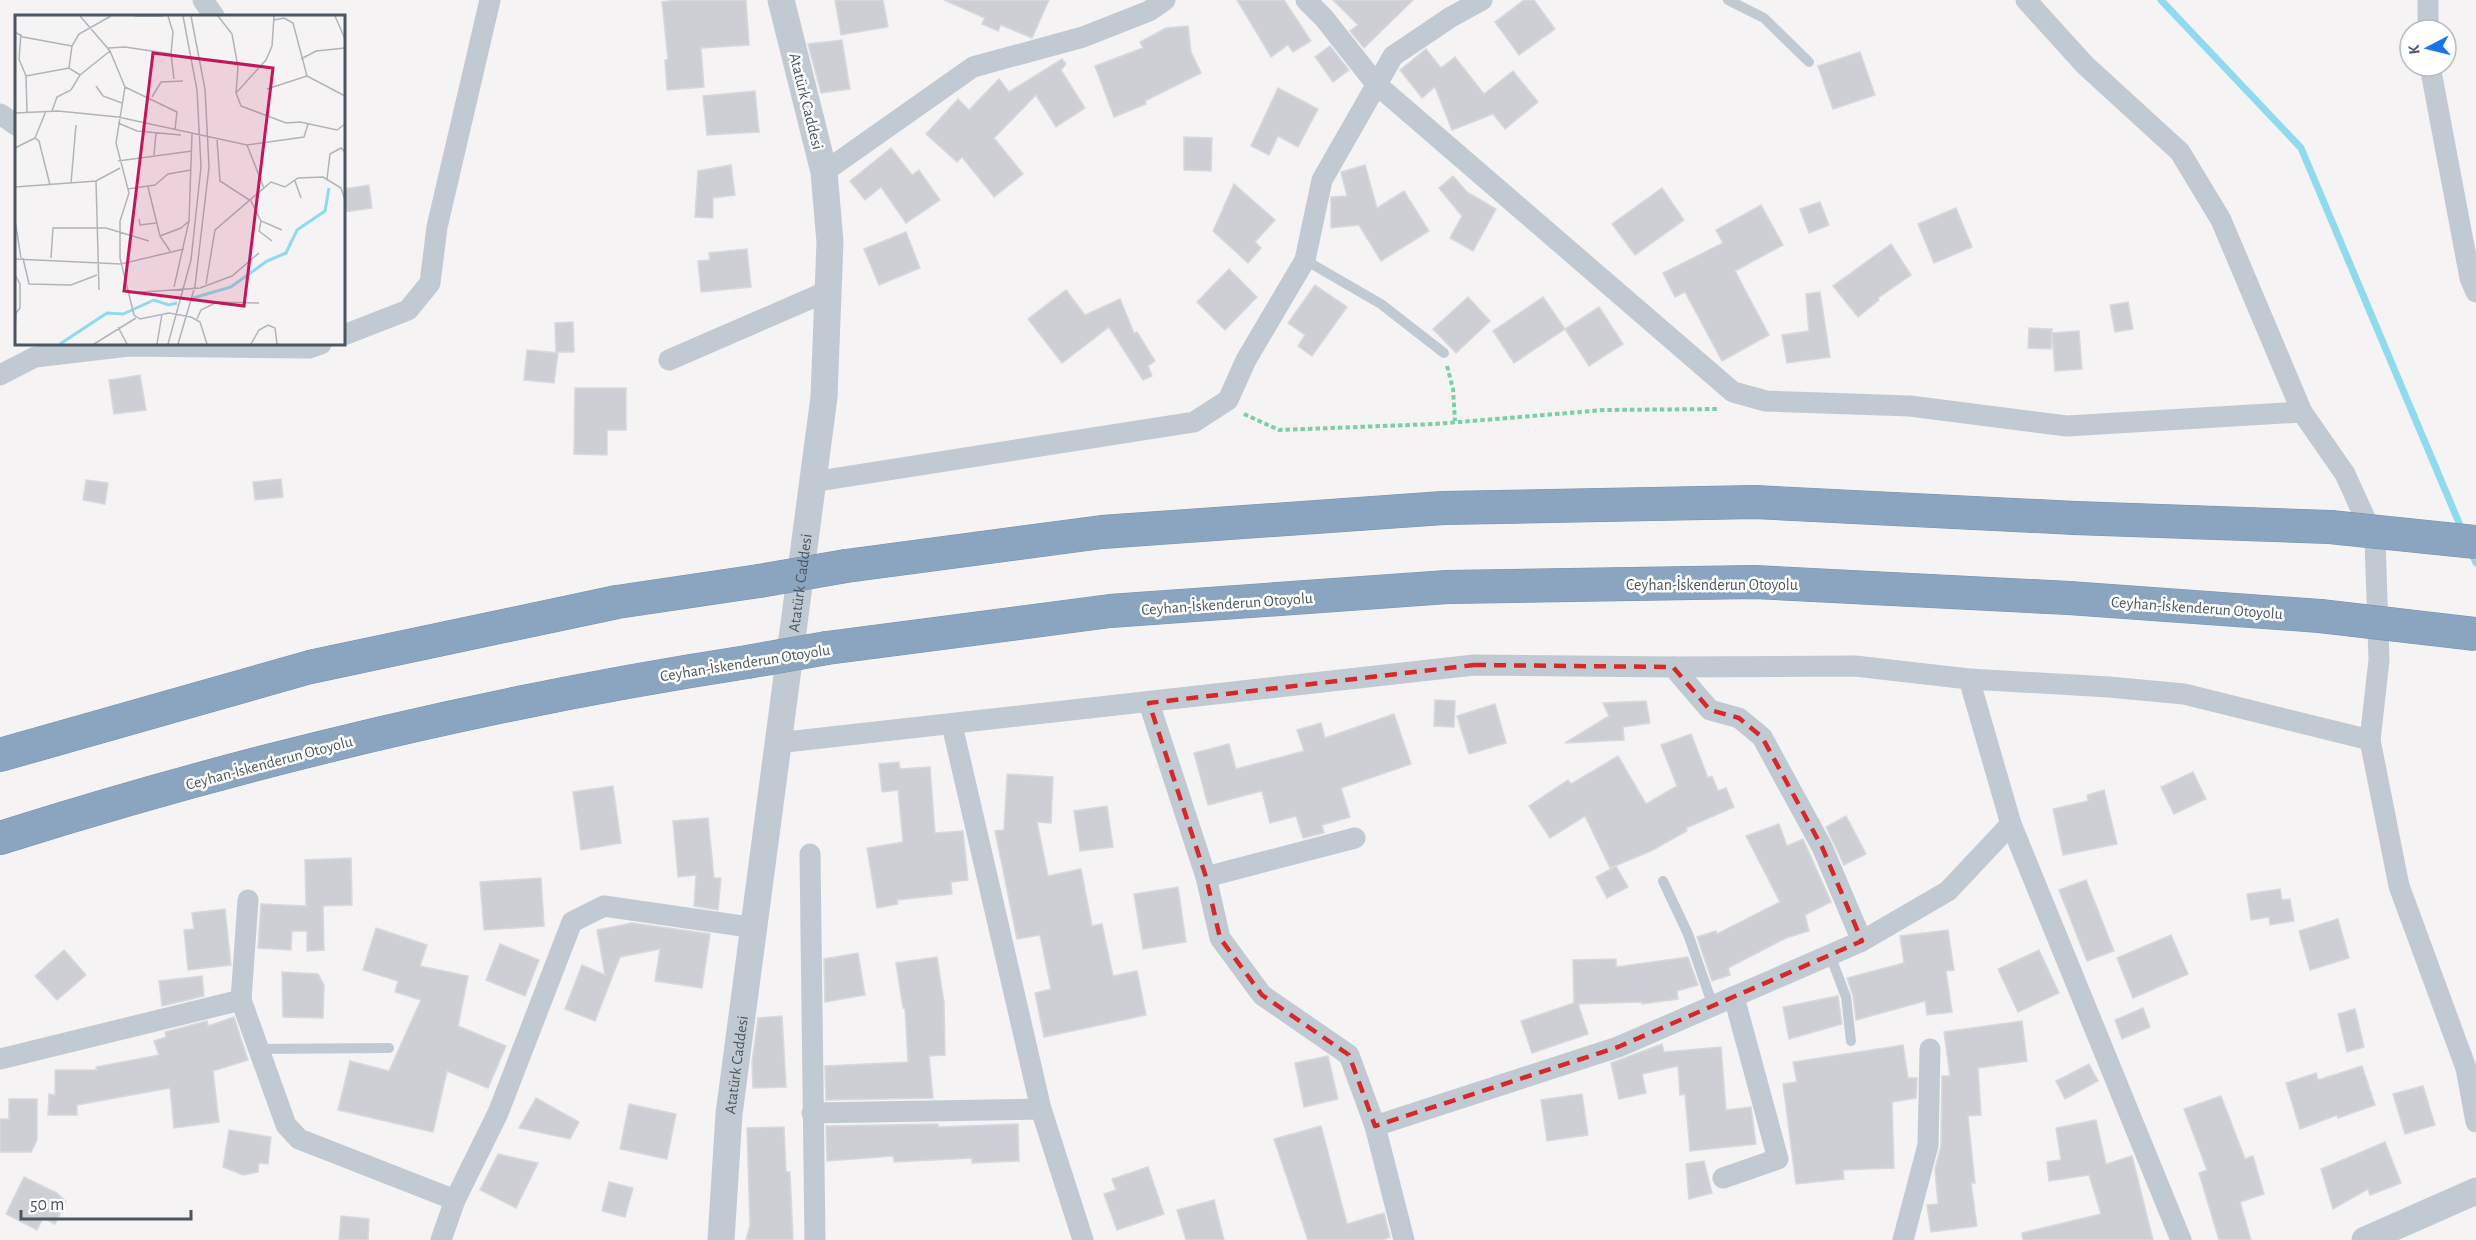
<svg xmlns="http://www.w3.org/2000/svg" width="2476" height="1240" viewBox="0 0 2476 1240" font-family="'Alegreya Sans',sans-serif">
  <style>
    .lines { fill: none; stroke-linecap: round; stroke-linejoin: round }
    .stream { stroke: #90daee; stroke-width: 7 }
    .building { fill: #cdcfd5; stroke: #d7d9de; stroke-width: 1.5 }
    .motorway-casing { stroke: #7690ad; stroke-width: 34 }
    .path { stroke: #7ad0a6; stroke-width: 4; stroke-dasharray: 4.5 3; stroke-linecap: butt }
    .service { stroke: #c1cad2; stroke-width: 10 }
    .minor { stroke: #c1cad2; stroke-width: 21 }
    .tertiary { stroke: #c1cad2; stroke-width: 27 }
    .motorway { stroke: #8ba5c1; stroke-width: 33 }
    .motorway-bridge-casing { stroke: #7690ad; stroke-width: 34; stroke-linecap: butt }
    .motorway-bridge { stroke: #8ba5c1; stroke-width: 33 }
    .marked { fill: none; stroke: #d62828; stroke-width: 4.5; stroke-dasharray: 12 8; stroke-linejoin: round }
    .labels { text-anchor: middle; stroke-width: 5; stroke-linejoin: round; paint-order: stroke }
    .street-label { font-size: 16px; fill: #4a5661; stroke: #fff }
    .inset-river { fill: none; stroke: #90daee; stroke-width: 3 }
    .inset-road { fill: none; stroke: #b1b4b9; stroke-width: 1.5 }
    .view { fill: #c2185b; fill-opacity: 0.15; stroke: #c2185b; stroke-width: 3 }
    .inset-edge { fill: none; stroke: #4a5661; stroke-width: 3 }
  </style>
  <rect width="100%" height="100%" fill="#f5f3f3"/>
  <g class="lines">
    <!-- stream -->
    <g class="stream">
      <polyline points="2161,0 2301,148 2462,530"/>
      <polyline points="2471,551 2476,563"/>
    </g>
  </g>
  <!-- building -->
  <g class="building">
    <polygon points="678,0 746,0 749,45 701,48 704,87 667,90 665,60 668,59 662,2"/>
    <polygon points="835,0 883,0 888,27 841,35"/>
    <polygon points="944,0 1049,0 1032,38 1001,25 998,31 982,24 985,18"/>
    <polygon points="1237,0 1284,0 1311,41 1293,52 1288,45 1271,57"/>
    <polygon points="1333,0 1413,0 1364,48 1350,31 1358,25"/>
    <polygon points="1524,0 1534,0 1555,29 1519,55 1495,22"/>
    <polygon points="1188,26 1191,52 1201,73 1145,101 1146,104 1114,117 1095,66 1143,48 1140,42 1166,28"/>
    <polygon points="842,40 850,89 821,93 808,44"/>
    <polygon points="1330,46 1349,70 1333,82 1315,57"/>
    <polygon points="1426,49 1441,68 1455,57 1484,94 1513,71 1538,102 1505,129 1493,114 1452,130 1435,87 1422,98 1400,70"/>
    <polygon points="1860,52 1875,95 1833,109 1818,66"/>
    <polygon points="1062,59 1066,64 1061,70 1085,108 1056,127 1036,95 994,138 1023,174 994,197 962,157 957,162 926,134 958,99 969,110 999,79 1009,92"/>
    <polygon points="1278,88 1318,109 1298,147 1278,136 1269,155 1251,146"/>
    <polygon points="755,91 759,132 707,135 703,96"/>
    <polygon points="1184,137 1212,138 1211,171 1184,170"/>
    <polygon points="891,148 912,175 919,170 940,200 906,223 881,187 865,200 850,181"/>
    <polygon points="731,165 735,195 713,198 713,218 695,217 698,171"/>
    <polygon points="1365,165 1377,208 1404,191 1429,231 1381,261 1359,225 1331,228 1331,197 1347,196 1341,172"/>
    <polygon points="1453,176 1467,192 1496,209 1473,251 1450,238 1462,216 1439,188"/>
    <polygon points="1234,184 1275,220 1255,242 1261,248 1248,263 1213,231"/>
    <polygon points="369,185 372,208 344,212 344,189"/>
    <polygon points="1662,188 1684,220 1635,255 1612,224"/>
    <polygon points="1820,202 1829,225 1809,233 1800,209"/>
    <polygon points="1761,205 1783,245 1735,271 1769,335 1722,361 1685,292 1675,297 1663,273 1723,243 1716,230"/>
    <polygon points="1956,208 1972,247 1934,263 1918,224"/>
    <polygon points="906,232 920,268 879,285 864,249"/>
    <polygon points="1891,244 1911,275 1878,298 1879,300 1858,317 1833,286"/>
    <polygon points="747,249 751,287 701,292 698,261 710,260 709,253"/>
    <polygon points="1229,269 1257,297 1225,330 1197,302"/>
    <polygon points="1315,285 1347,307 1312,356 1298,346 1305,335 1288,323"/>
    <polygon points="1066,290 1085,315 1120,299 1134,333 1137,332 1155,361 1148,366 1152,376 1143,380 1109,327 1062,363 1028,319"/>
    <polygon points="1820,292 1830,357 1787,363 1782,335 1809,331 1806,294"/>
    <polygon points="1468,297 1490,321 1456,353 1433,329"/>
    <polygon points="1543,297 1565,329 1514,363 1493,331"/>
    <polygon points="2128,302 2133,329 2115,332 2110,305"/>
    <polygon points="1599,307 1623,344 1589,366 1565,329"/>
    <polygon points="573,322 574,352 556,352 555,323"/>
    <polygon points="2029,328 2052,329 2051,349 2028,348"/>
    <polygon points="2079,331 2082,369 2055,371 2052,333"/>
    <polygon points="527,350 558,353 554,383 524,380"/>
    <polygon points="140,375 146,410 114,414 109,380"/>
    <polygon points="575,388 626,388 626,430 607,430 607,455 574,454"/>
    <polygon points="281,479 283,497 255,500 253,482"/>
    <polygon points="86,480 108,483 105,504 83,500"/>
    <polygon points="1435,700 1455,701 1454,727 1434,726"/>
    <polygon points="1646,701 1650,723 1623,727 1624,740 1565,743 1609,716 1603,703"/>
    <polygon points="1495,704 1506,743 1469,754 1457,716"/>
    <polygon points="1394,714 1411,764 1341,788 1350,817 1322,825 1324,833 1303,838 1296,816 1270,823 1262,791 1208,805 1194,753 1229,744 1236,769 1304,751 1297,730 1321,723 1325,738"/>
    <polygon points="1691,734 1708,778 1712,776 1718,791 1726,788 1734,807 1686,828 1687,831 1651,851 1610,868 1585,816 1550,838 1529,806 1568,780 1571,784 1618,756 1646,804 1677,786 1661,745"/>
    <polygon points="899,762 900,769 930,767 935,833 963,831 968,880 951,882 952,894 897,900 898,904 877,908 867,848 903,842 898,790 882,792 879,764"/>
    <polygon points="2193,772 2206,799 2174,814 2161,787"/>
    <polygon points="1007,774 1053,777 1051,823 1037,822 1048,876 1081,869 1092,926 1102,924 1113,976 1137,971 1146,1015 1044,1037 1035,993 1051,989 1040,935 1017,939 995,831 1004,830"/>
    <polygon points="613,786 621,843 581,850 573,792"/>
    <polygon points="2104,790 2117,844 2063,855 2053,809 2088,801 2087,795"/>
    <polygon points="1107,806 1113,847 1080,851 1074,811"/>
    <polygon points="1846,816 1866,854 1844,865 1826,827"/>
    <polygon points="708,818 714,878 721,878 718,910 694,906 696,875 678,877 673,821"/>
    <polygon points="1779,824 1787,846 1803,839 1831,902 1805,915 1809,931 1786,938 1728,968 1730,975 1712,981 1697,937 1716,931 1717,934 1780,902 1746,836"/>
    <polygon points="351,858 352,905 323,906 324,950 307,951 307,931 292,931 291,950 258,948 261,904 306,906 305,860"/>
    <polygon points="1616,866 1628,887 1607,898 1596,877"/>
    <polygon points="541,878 544,926 484,930 480,882"/>
    <polygon points="2086,880 2114,951 2087,961 2059,890"/>
    <polygon points="1178,887 1186,942 1143,949 1134,894"/>
    <polygon points="2280,889 2282,900 2290,899 2294,921 2270,925 2269,917 2251,920 2247,894"/>
    <polygon points="225,909 231,965 188,970 184,930 194,929 192,913"/>
    <polygon points="2338,919 2349,958 2310,970 2299,931"/>
    <polygon points="632,923 710,934 702,988 655,981 660,949 620,957 595,1021 565,1009 582,965 605,975 597,930"/>
    <polygon points="376,928 427,945 420,966 468,976 458,1026 506,1046 488,1088 447,1071 433,1132 338,1110 350,1061 389,1071 421,1000 395,992 398,981 363,970"/>
    <polygon points="1948,930 1954,970 1946,971 1952,1012 1927,1015 1925,1001 1856,1020 1853,996 1847,978 1904,963 1900,936"/>
    <polygon points="2171,935 2188,974 2133,998 2117,958"/>
    <polygon points="500,944 539,960 525,996 486,980"/>
    <polygon points="64,950 86,975 57,1000 35,976"/>
    <polygon points="2039,950 2059,993 2018,1012 1998,969"/>
    <polygon points="858,953 865,995 825,1002 824,959"/>
    <polygon points="937,957 944,1002 945,1055 929,1056 933,1098 826,1100 825,1066 908,1062 905,1008 903,1008 896,963"/>
    <polygon points="1688,957 1698,985 1677,991 1678,999 1642,1004 1641,1002 1578,1004 1588,1034 1532,1053 1521,1021 1574,1003 1573,960 1616,959 1616,967"/>
    <polygon points="282,972 318,974 324,985 323,1018 283,1017"/>
    <polygon points="202,976 204,996 162,1006 159,981"/>
    <polygon points="1838,996 1842,1024 1789,1039 1783,1007"/>
    <polygon points="2143,1008 2150,1027 2122,1039 2115,1020"/>
    <polygon points="2355,1009 2364,1047 2347,1052 2338,1014"/>
    <polygon points="782,1016 786,1087 753,1088 752,1062 758,1018"/>
    <polygon points="234,1017 248,1060 213,1071 219,1122 174,1128 170,1088 77,1105 77,1115 48,1115 49,1094 55,1095 55,1070 97,1070 96,1067 159,1055 154,1041 166,1037 165,1032 207,1021 208,1026"/>
    <polygon points="2022,1021 2027,1061 1978,1068 1981,1115 1968,1116 1975,1183 1971,1183 1977,1226 1931,1232 1927,1205 1938,1204 1935,1169 1941,1146 1942,1076 1950,1076 1944,1032"/>
    <polygon points="1662,1044 1664,1052 1721,1047 1726,1110 1751,1107 1756,1144 1690,1151 1685,1094 1680,1095 1678,1066 1642,1074 1646,1093 1619,1099 1611,1063"/>
    <polygon points="1903,1045 1908,1078 1917,1078 1916,1098 1892,1102 1894,1168 1843,1170 1844,1179 1796,1184 1783,1084 1797,1082 1793,1062"/>
    <polygon points="1328,1056 1338,1099 1304,1107 1295,1063"/>
    <polygon points="2089,1064 2098,1081 2065,1099 2056,1081"/>
    <polygon points="2362,1066 2375,1105 2338,1118 2337,1115 2300,1129 2286,1083 2316,1073 2318,1080"/>
    <polygon points="2423,1086 2435,1125 2405,1134 2393,1094"/>
    <polygon points="1582,1094 1588,1135 1547,1141 1541,1100"/>
    <polygon points="2221,1096 2245,1159 2253,1156 2264,1194 2240,1202 2251,1240 2219,1240 2199,1173 2207,1170 2184,1109"/>
    <polygon points="536,1098 579,1122 570,1139 519,1128"/>
    <polygon points="9,1099 37,1099 37,1140 31,1152 0,1152 0,1119 9,1119"/>
    <polygon points="629,1104 676,1114 667,1159 620,1149"/>
    <polygon points="2096,1120 2106,1164 2132,1156 2153,1240 2023,1240 2022,1233 2101,1214 2089,1175 2049,1181 2047,1162 2061,1160 2056,1128"/>
    <polygon points="938,1124 938,1127 1018,1124 1019,1161 972,1163 972,1158 894,1162 893,1156 827,1161 826,1126"/>
    <polygon points="1321,1126 1347,1224 1384,1213 1390,1237 1382,1240 1308,1240 1274,1139"/>
    <polygon points="784,1127 786,1172 790,1172 793,1240 746,1240 750,1225 747,1128"/>
    <polygon points="229,1130 271,1137 268,1164 259,1163 258,1172 243,1175 223,1167"/>
    <polygon points="2385,1142 2401,1183 2370,1195 2368,1189 2333,1209 2321,1169"/>
    <polygon points="498,1154 538,1163 516,1208 480,1190"/>
    <polygon points="1704,1161 1712,1193 1689,1199 1686,1164"/>
    <polygon points="1148,1167 1164,1214 1117,1230 1104,1194 1116,1190 1112,1179"/>
    <polygon points="24,1177 57,1193 66,1202 55,1224 43,1218 37,1230 6,1214"/>
    <polygon points="609,1182 633,1188 625,1217 602,1211"/>
    <polygon points="1214,1200 1224,1240 1186,1240 1177,1210"/>
    <polygon points="341,1216 369,1219 368,1240 339,1240"/>
  </g>
  <g class="lines">
    <defs>
      <g id="motorway">
        <polyline points="846,566 1102,532 1443,508 1755,502 2075,518 2330,527"/>
        <polyline points="827,648 1110,611 1447,587 1754,582 2069,598 2320,616"/>
        <polyline points="0,755 310,667 617,602 759,581"/>
        <path d="M0,838c244,-77 494,-137 747,-176"/>
      </g>
    </defs>
    <!-- motorway casing -->
    <use href="#motorway" class="motorway-casing"/>
    <!-- path -->
    <g class="path">
      <polyline points="1447,366 1453,389 1455,421"/>
      <polyline points="1244,414 1279,430 1435,424 1604,410 1719,409"/>
    </g>
    <!-- service -->
    <g class="service">
      <polyline points="1728,0 1764,18 1809,62"/>
      <polyline points="1305,260 1381,304 1444,353"/>
      <polyline points="1663,881 1688,934 1713,1006"/>
      <polyline points="1830,955 1846,997 1851,1041"/>
      <polyline points="258,1049 389,1048"/>
    </g>
    <!-- minor -->
    <g class="minor">
      <polyline points="203,0 214,16"/>
      <polyline points="1306,0 1324,18 1376,84 1733,392 1766,401 1910,406 2067,426 2302,412"/>
      <polyline points="2026,0 2085,65 2180,152 2221,220 2302,412 2345,474 2375,540 2379,660 2370,740 2399,886 2466,1068 2476,1122"/>
      <polyline points="2428,0 2428,30"/>
      <polyline points="2430,66 2470,278 2476,292"/>
      <polyline points="0,114 16,125"/>
      <polyline points="824,172 973,67 1083,37 1149,11 1165,0"/>
      <polyline points="344,335 408,310 430,283 437,227 490,0"/>
      <polyline points="669,360 828,291"/>
      <polyline points="0,375 35,357 129,346 309,348 321,344"/>
      <polyline points="812,482 1194,422 1228,400 1246,360 1305,260 1322,180 1393,56 1451,17 1482,0"/>
      <polyline points="1673,667 1855,666 1969,679 2109,687 2184,694 2370,740"/>
      <polyline points="1969,679 2011,824 2181,1240"/>
      <polyline points="1149,703 1206,877 1220,938 1262,995 1349,1055 1375,1126 1404,1240"/>
      <polyline points="952,725 1041,1109 1083,1240"/>
      <polyline points="777,743 1474,665 1673,667 1710,710 1739,718 1762,737 1822,847 1862,941"/>
      <polyline points="810,854 815,1240"/>
      <polyline points="1206,877 1355,838"/>
      <polyline points="248,900 241,1000 286,1125 299,1139 455,1200"/>
      <polyline points="0,1059 241,1000"/>
      <polyline points="812,1113 1041,1109"/>
      <polyline points="1375,1126 1618,1047 1862,941 1948,891 2011,824"/>
      <polyline points="1723,1178 1778,1159 1734,997"/>
      <polyline points="441,1240 455,1200 498,1113 572,922 604,906 756,928"/>
      <polyline points="1903,1240 1928,1145 1930,1049"/>
    </g>
    <!-- tertiary -->
    <g class="tertiary">
      <path id="s1" d="M721,1240l8,-126 95,-717 6,-155 -6,-70 -43,-172"/>
      <polyline points="2365,1240 2476,1191"/>
    </g>
    <!-- motorway -->
    <use href="#motorway" class="motorway"/>
    <defs>
      <g id="motorway-bridge">
        <polyline points="2330,527 2476,542"/>
        <polyline points="759,581 846,566"/>
        <polyline points="2320,616 2476,634"/>
        <polyline points="747,662 827,648"/>
      </g>
    </defs>
    <!-- motorway-bridge casing -->
    <use href="#motorway-bridge" class="motorway-bridge-casing"/>
    <!-- motorway-bridge -->
    <use href="#motorway-bridge" class="motorway-bridge"/>
  </g>
  <!-- marked area -->
  <path class="marked" d="M1474,665l199,2 37,43 29,8 23,19 60,110 40,94 -244,106 -243,79 -26,-71 -87,-60 -42,-57 -14,-61 -57,-174z"/>
  <g class="labels">
    <!-- street labels -->
    <g class="street-label">
      <text transform="translate(807 101) rotate(76)" y="6">Atatürk Caddesi</text>
      <text dy="6" stroke="none"><textPath href="#s1" startOffset="662">Atatürk Caddesi</textPath></text>
      <text x="1712" y="590">Ceyhan-İskenderun Otoyolu</text>
      <text transform="translate(1227 603) rotate(-4)" y="6">Ceyhan-İskenderun Otoyolu</text>
      <text transform="translate(2197 607) rotate(4)" y="6">Ceyhan-İskenderun Otoyolu</text>
      <text transform="translate(745 662) rotate(-9)" y="6">Ceyhan-İskenderun Otoyolu</text>
      <text transform="translate(269 762) rotate(-15)" y="6">Ceyhan-İskenderun Otoyolu</text>
      <text dy="6" stroke="none"><textPath href="#s1" startOffset="176">Atatürk Caddesi</textPath></text>
    </g>
  </g>
  <!-- overview -->
  <g transform="translate(15 15)">
    <rect width="330" height="330" fill="#f5f3f3"/>
    <path class="inset-river" d="M178,283l38,-11 36,-26 19,-8 11,-23 28,-19 4,-23M45,329l47,-31 16,1 31,-14 15,5 8,-2"/>
    <path class="inset-road" d="M65,1l30,35 15,36 -9,56 13,50 -9,28v37l14,57 6,4 29,-6 22,4 9,5 7,22M120,1h28M153,1l5,16 -2,22M203,1l14,18 6,33 -2,26 5,13 45,17 14,-1 37,8 8,-6M320,1l10,23M259,5l10,-2 9,5 14,53 38,20M0,17l8,5 49,9M6,19l-2,25 7,17 1,36M93,33l17,-1 46,7 3,25M286,44l15,-8 29,-3M54,53l3,-22 7,-12 32,-18M11,61l43,-8 11,7M81,71l7,10 19,7M110,72l52,25 -2,17M252,74l40,-13M221,78l30,-33 6,-14 2,-30M137,82l9,-15 22,-1M37,96l5,-14 14,-7 9,-15 30,-24M0,98l43,-2 60,6 129,28 57,-8 4,-13M103,108l19,8 44,4M20,123l11,-27M202,125l3,41 31,20 10,20 21,9M232,130l17,43M0,133l20,-10 4,3 11,44M139,140l2,-22M103,146l74,-10M312,164l3,-25 11,-6 4,4M81,166l3,109M280,166l6,17M56,168l5,-58M0,172l81,-6 24,-13M133,172l12,49 10,15M113,174l27,-4 13,-11 23,-4M124,204l1,6 16,-2M0,205l6,38M246,206l-2,10 13,10M145,221l21,-8 8,-7 3,-87M8,243l6,26 42,1 26,-10M36,243l2,-30h53l43,13M0,244l106,5 63,-15M0,260l5,9v24l-4,5 -1,18M191,269l9,-54 56,-48 14,5 13,-9 25,-1 18,11 4,12M159,272l15,-66M114,278l71,-5 32,-12 27,-23M182,304l4,-9 16,-8 42,1M103,312l9,17M79,329l42,-26M142,329l5,-30M153,329l23,-84 10,-93 -4,-77 -14,-74M163,329l17,-58 14,-119 -4,-78 -14,-73M236,329l8,-14 9,-5 7,3 2,16"/>
    <path class="view" d="M138,38l120,15 -29,238 -120,-15z"/>
    <rect width="330" height="330" class="inset-edge"/>
  </g>
  <!-- north arrow -->
  <g transform="translate(2428 48) rotate(263)"><circle r="28" fill="#ffffff" stroke="#b7bbc0" stroke-width="1.5"/>
  <path d="M0-4.5L10 22L0 15L-10 22Z" fill="#1a73e8"/>
  <text y="-9" font-size="16" font-weight="bold" text-anchor="middle" fill="#4a5661">K</text>
  </g>
  <!-- scale -->
  <path d="M21 1210v9h170v-9" fill="none" stroke="#4a5661" stroke-width="3"/>
  <text x="30" y="1210" font-size="18" fill="#4a5661" stroke="#ffffff" stroke-width="4.5" paint-order="stroke">50 m</text>
</svg>
